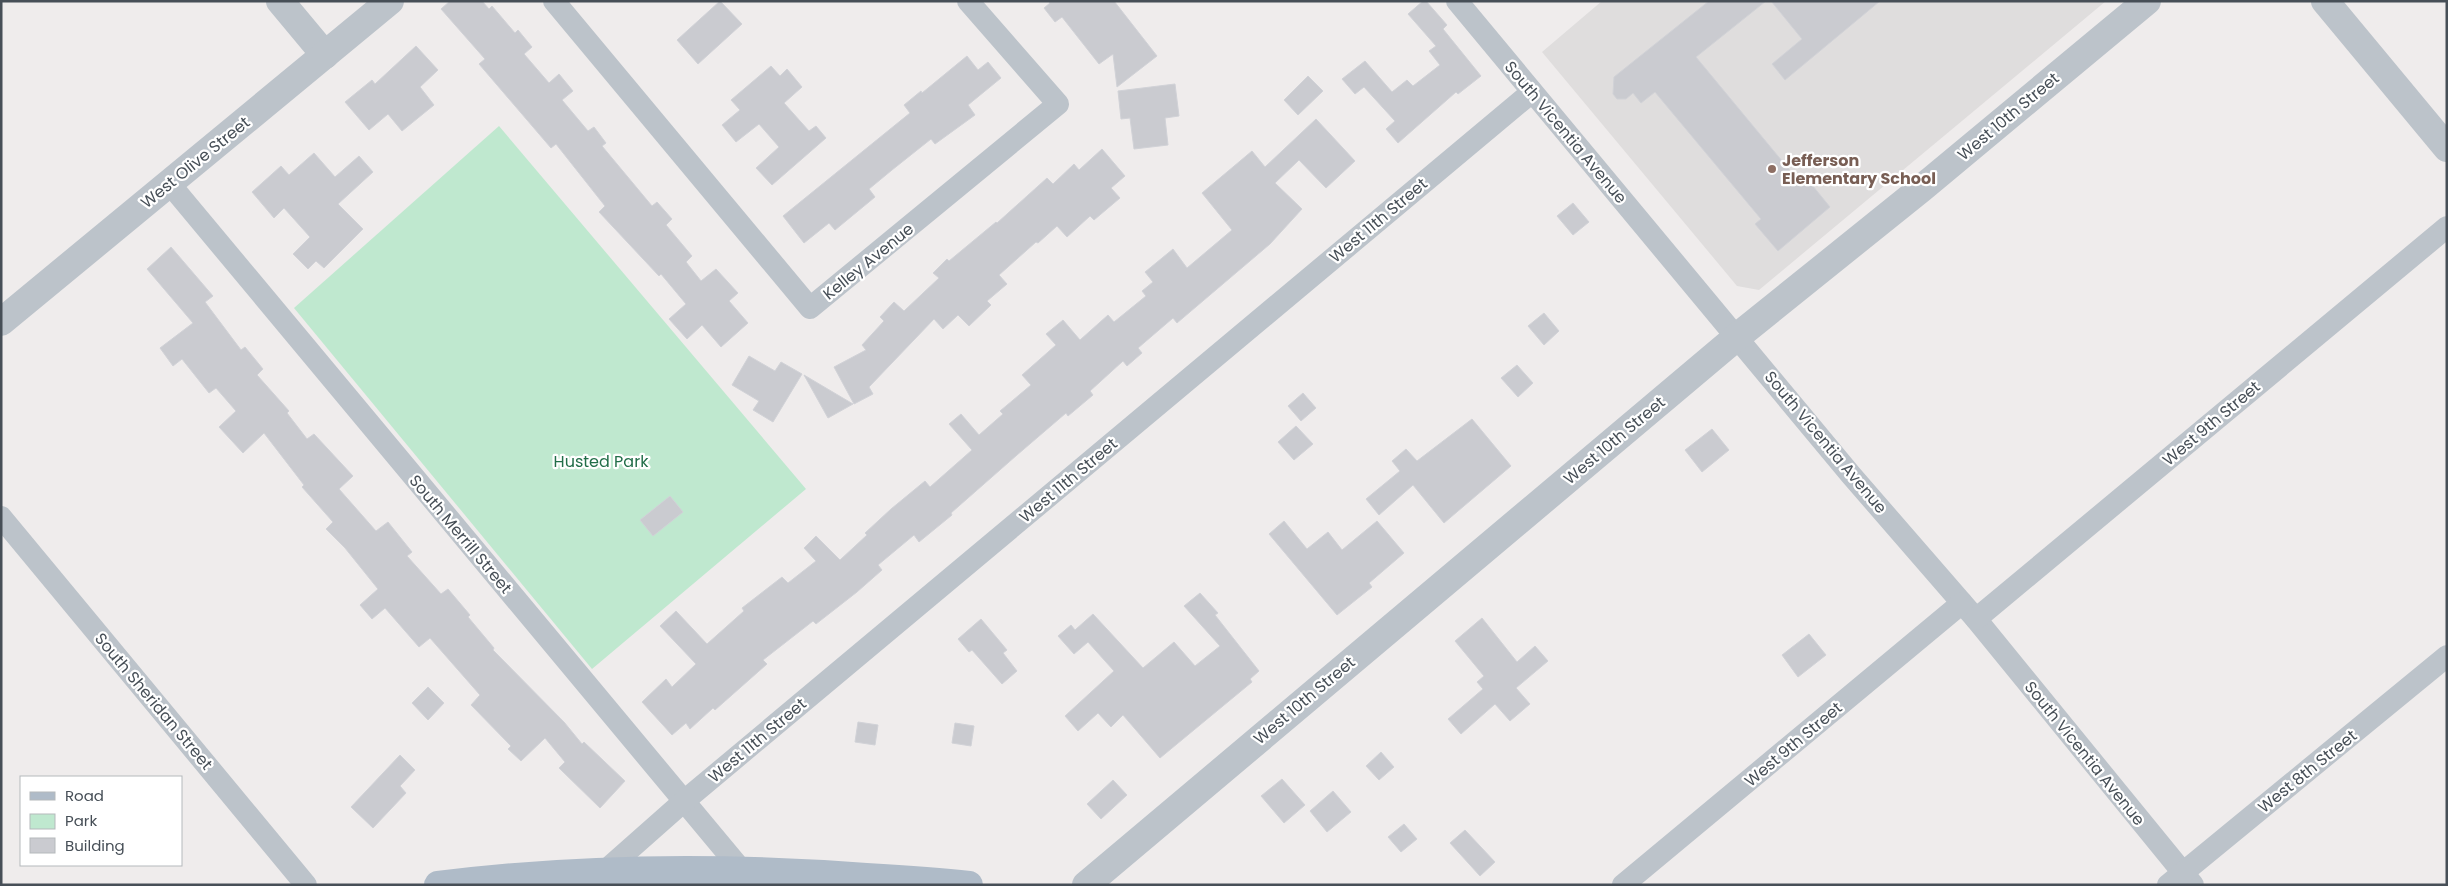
<svg xmlns="http://www.w3.org/2000/svg" width="2448" height="886" viewBox="0 0 2448 886" font-family="Poppins,sans-serif">
  <style>
    .education { fill: #dfdddd }
    .green { fill: #bfe8cf }
    .building { fill: #cacbd0; stroke: #d1d2d7 }
    .lines { fill: none; stroke-linecap: round; stroke-linejoin: round }
    .minor { stroke: #bcc3ca; stroke-width: 22 }
    .tertiary { stroke: #bcc3ca; stroke-width: 28 }
    .primary { stroke: #afbbc8; stroke-width: 28 }
    .education-dot { fill: #8d6e63; stroke: #fff; stroke-width: 2 }
    .labels { text-anchor: middle; stroke-width: 4.5; stroke-linejoin: round; paint-order: stroke }
    .street-label { font-size: 16px; fill: #474f57; stroke: #fff }
    .education-label { font-size: 16px; font-weight: bold; fill: #785e54; stroke: #fff; text-anchor: start }
    .park-label { font-size: 16px; fill: #226e49; stroke: #fff }
  </style>
  <rect width="100%" height="100%" fill="#efecec"/>
  <!-- education -->
  <polygon class="education" points="1602,1 2106,1 1759,290 1737,286 1542,52"/>
  <!-- green -->
  <polygon class="green" points="499,126 806,489 592,669 294,308"/>
  <!-- building -->
  <g class="building">
    <polygon points="450,1 482,1 489,9 492,6 515,33 518,30 532,47 524,54 549,83 559,74 573,91 562,100 588,131 594,127 606,143 602,146 652,206 657,202 672,219 666,225 692,256 686,262 701,281 716,269 738,293 729,301 748,323 721,347 702,325 687,339 669,319 686,304 661,274 659,276 599,212 605,206 556,144 551,148 479,64 485,59 441,9"/>
    <polygon points="720,1 742,24 698,64 677,40"/>
    <polygon points="1048,1 1114,1 1157,56 1117,87 1113,54 1099,64 1062,17 1055,22 1044,8 1050,3"/>
    <polygon points="1423,1 1426,1 1447,25 1443,29 1481,76 1458,94 1456,92 1398,143 1386,129 1395,121 1364,87 1355,94 1342,79 1365,61 1392,92 1407,80 1413,86 1440,65 1429,51 1436,46 1408,14"/>
    <polygon points="1709,1 1766,1 1696,57 1802,185 1808,180 1830,207 1778,251 1755,224 1761,219 1655,92 1641,103 1633,93 1626,99 1617,99 1613,94 1614,77"/>
    <polygon points="1771,1 1880,1 1785,80 1772,64 1802,39"/>
    <polygon points="416,46 438,70 420,87 434,105 402,131 388,114 369,130 345,102 372,80 375,84"/>
    <polygon points="967,56 978,70 988,62 1001,78 968,105 975,115 935,144 931,139 892,170 869,189 875,197 835,230 829,223 804,243 783,216 910,113 904,105 921,91 922,93"/>
    <polygon points="771,66 780,76 787,69 802,87 784,103 809,131 816,126 826,138 772,185 756,168 779,147 759,124 736,142 722,125 740,110 731,100"/>
    <polygon points="1308,76 1323,91 1298,115 1284,100"/>
    <polygon points="1175,84 1179,116 1165,118 1168,145 1134,149 1130,118 1121,119 1118,91"/>
    <polygon points="1316,119 1355,161 1326,188 1299,160 1275,183 1302,209 1270,244 1177,323 1173,318 1138,348 1142,353 1127,366 1123,361 1090,391 1093,395 1068,416 1066,413 1017,455 951,513 952,515 919,542 914,535 878,565 882,570 857,592 816,624 813,621 763,660 767,664 715,710 713,708 690,729 686,723 672,735 642,702 666,679 672,687 696,664 660,626 676,611 707,644 744,611 742,608 782,577 788,583 816,561 804,548 816,536 840,560 867,535 865,533 891,509 925,481 930,487 972,450 949,424 961,414 979,435 1003,414 1000,411 1031,385 1022,375 1056,345 1046,334 1063,320 1080,340 1108,315 1114,322 1146,296 1142,291 1153,282 1145,272 1173,249 1187,268 1232,230 1202,193 1252,151 1265,167"/>
    <polygon points="1102,149 1125,176 1111,188 1120,198 1094,220 1090,216 1067,237 1057,226 1038,243 1036,242 999,275 1007,284 987,301 991,305 969,326 958,315 943,329 934,319 869,387 873,394 854,404 834,367 866,350 862,345 884,321 880,317 894,302 904,311 939,278 933,273 947,259 949,261 996,222 997,223 1047,178 1053,184 1074,164 1079,170"/>
    <polygon points="314,153 335,177 359,156 373,172 338,204 363,229 324,268 316,261 308,269 293,254 310,237 284,208 274,218 252,192 281,166 289,175"/>
    <polygon points="1573,203 1589,222 1573,235 1557,216"/>
    <polygon points="171,247 213,296 205,302 241,350 245,347 263,369 257,375 289,411 287,413 307,439 314,434 353,476 339,489 376,531 388,522 412,552 407,556 441,594 448,589 470,615 468,617 494,648 493,650 564,722 582,744 584,742 625,781 600,808 559,768 565,762 545,738 521,761 508,749 511,746 471,705 480,695 430,638 419,647 385,608 372,619 360,605 378,589 345,548 326,529 333,522 302,487 304,485 264,433 243,453 219,427 236,411 216,388 209,393 182,359 173,366 160,348 193,323 147,269"/>
    <polygon points="1544,313 1559,331 1544,345 1528,326"/>
    <polygon points="749,356 775,371 781,362 802,374 773,422 753,410 759,401 732,385"/>
    <polygon points="1517,365 1533,383 1518,397 1501,378"/>
    <polygon points="804,375 853,404 828,418"/>
    <polygon points="1303,393 1316,408 1301,421 1288,406"/>
    <polygon points="1472,419 1511,466 1444,523 1413,485 1379,515 1366,499 1400,471 1392,461 1406,449 1417,461"/>
    <polygon points="1296,426 1313,444 1294,460 1278,442"/>
    <polygon points="1712,429 1729,450 1702,472 1685,450"/>
    <polygon points="670,496 683,512 653,536 640,520"/>
    <polygon points="1284,521 1307,549 1328,532 1342,550 1377,521 1404,553 1369,583 1372,587 1337,615 1269,534"/>
    <polygon points="1200,593 1218,613 1215,615 1259,671 1250,679 1252,682 1160,758 1123,715 1111,727 1098,713 1078,731 1065,716 1114,671 1088,642 1074,654 1058,636 1071,625 1075,630 1093,614 1143,668 1174,642 1195,666 1220,646 1184,606"/>
    <polygon points="1482,618 1517,662 1535,646 1548,661 1516,688 1530,704 1510,721 1495,704 1461,734 1448,719 1483,689 1477,682 1484,676 1455,641"/>
    <polygon points="981,619 1007,650 1003,653 1017,671 1002,684 972,650 969,652 958,639"/>
    <polygon points="1809,634 1826,655 1798,677 1782,655"/>
    <polygon points="428,687 444,703 428,720 412,703"/>
    <polygon points="858,722 878,725 875,745 855,742"/>
    <polygon points="955,723 974,726 971,746 952,743"/>
    <polygon points="1381,752 1394,767 1379,780 1366,766"/>
    <polygon points="400,755 415,770 400,786 406,793 373,828 351,807"/>
    <polygon points="1282,779 1305,805 1284,823 1261,796"/>
    <polygon points="1113,780 1127,795 1101,819 1087,804"/>
    <polygon points="1333,791 1351,812 1327,832 1310,811"/>
    <polygon points="1404,824 1417,839 1401,852 1388,837"/>
    <polygon points="1465,830 1495,862 1480,876 1450,843"/>
  </g>
  <g class="lines">
    <!-- minor -->
    <g class="minor">
      <polyline points="554,1 810,308 1058,104 968,1"/>
      <polyline points="1457,1 1851,475 1976,619 2193,885"/>
      <polyline points="169,183 754,885"/>
      <polyline points="1,517 306,885"/>
      <polyline points="1976,619 2447,227"/>
      <polyline points="605,871 683,802 1532,92"/>
      <polyline points="1623,885 1962,603"/>
      <polyline points="2168,885 2447,656"/>
    </g>
    <!-- tertiary -->
    <g class="tertiary">
      <polyline points="280,1 325,55"/>
      <polyline points="2325,1 2447,148"/>
      <polyline points="1,322 390,1"/>
      <polyline points="1086,885 1738,336 1922,188 2147,1"/>
    </g>
    <!-- primary -->
    <path class="primary" d="M438,885c143,-18 285,-19 428,-8 35,2 69,4 103,8"/>
  </g>
  <!-- markers -->
  <circle class="education-dot" cx="1772" cy="169" r="5"/>
  <g class="labels">
    <!-- street labels -->
    <g class="street-label">
      <text transform="translate(2008 116) rotate(-40)" y="6">West 10th Street</text>
      <text transform="translate(1566 132) rotate(50)" y="6">South Vicentia Avenue</text>
      <text transform="translate(195 162) rotate(-39)" y="6">West Olive Street</text>
      <text transform="translate(1378 220) rotate(-40)" y="6">West 11th Street</text>
      <text transform="translate(868 261) rotate(-39)" y="6">Kelley Avenue</text>
      <text transform="translate(2211 423) rotate(-40)" y="6">West 9th Street</text>
      <text transform="translate(1614 440) rotate(-40)" y="6">West 10th Street</text>
      <text transform="translate(1826 442) rotate(50)" y="6">South Vicentia Avenue</text>
      <text transform="translate(1068 480) rotate(-40)" y="6">West 11th Street</text>
      <text transform="translate(461 534) rotate(50)" y="6">South Merrill Street</text>
      <text transform="translate(1304 700) rotate(-40)" y="6">West 10th Street</text>
      <text transform="translate(154 701) rotate(50)" y="6">South Sheridan Street</text>
      <text transform="translate(757 740) rotate(-40)" y="6">West 11th Street</text>
      <text transform="translate(1793 744) rotate(-40)" y="6">West 9th Street</text>
      <text transform="translate(2085 753) rotate(51)" y="6">South Vicentia Avenue</text>
      <text transform="translate(2307 771) rotate(-39)" y="6">West 8th Street</text>
    </g>
    <!-- education labels -->
    <g class="education-label">
      <text x="1782" y="166">Jefferson<tspan x="1782" dy="18">Elementary School</tspan></text>
    </g>
    <!-- park labels -->
    <g class="park-label">
      <text x="601" y="467">Husted Park</text>
    </g>
  </g>
  <!-- border -->
  <rect width="2448" height="886" fill="none" stroke="#474f57" stroke-width="5"/>
  <!-- legend -->
  <rect x="20" y="776" width="162" height="90" fill="#ffffff" stroke="#b5b9bc"/>
  <rect x="30" y="792" width="25" height="8" fill="#afbbc8" stroke="#b5b9bc"/>
  <text x="65" y="801" font-size="15" fill="#474f57">Road</text>
  <rect x="30" y="814" width="25" height="15" fill="#bfe8cf" stroke="#b5b9bc"/>
  <text x="65" y="826" font-size="15" fill="#474f57">Park</text>
  <rect x="30" y="838" width="25" height="15" fill="#cacbd0" stroke="#b5b9bc"/>
  <text x="65" y="851" font-size="15" fill="#474f57">Building</text>
</svg>
